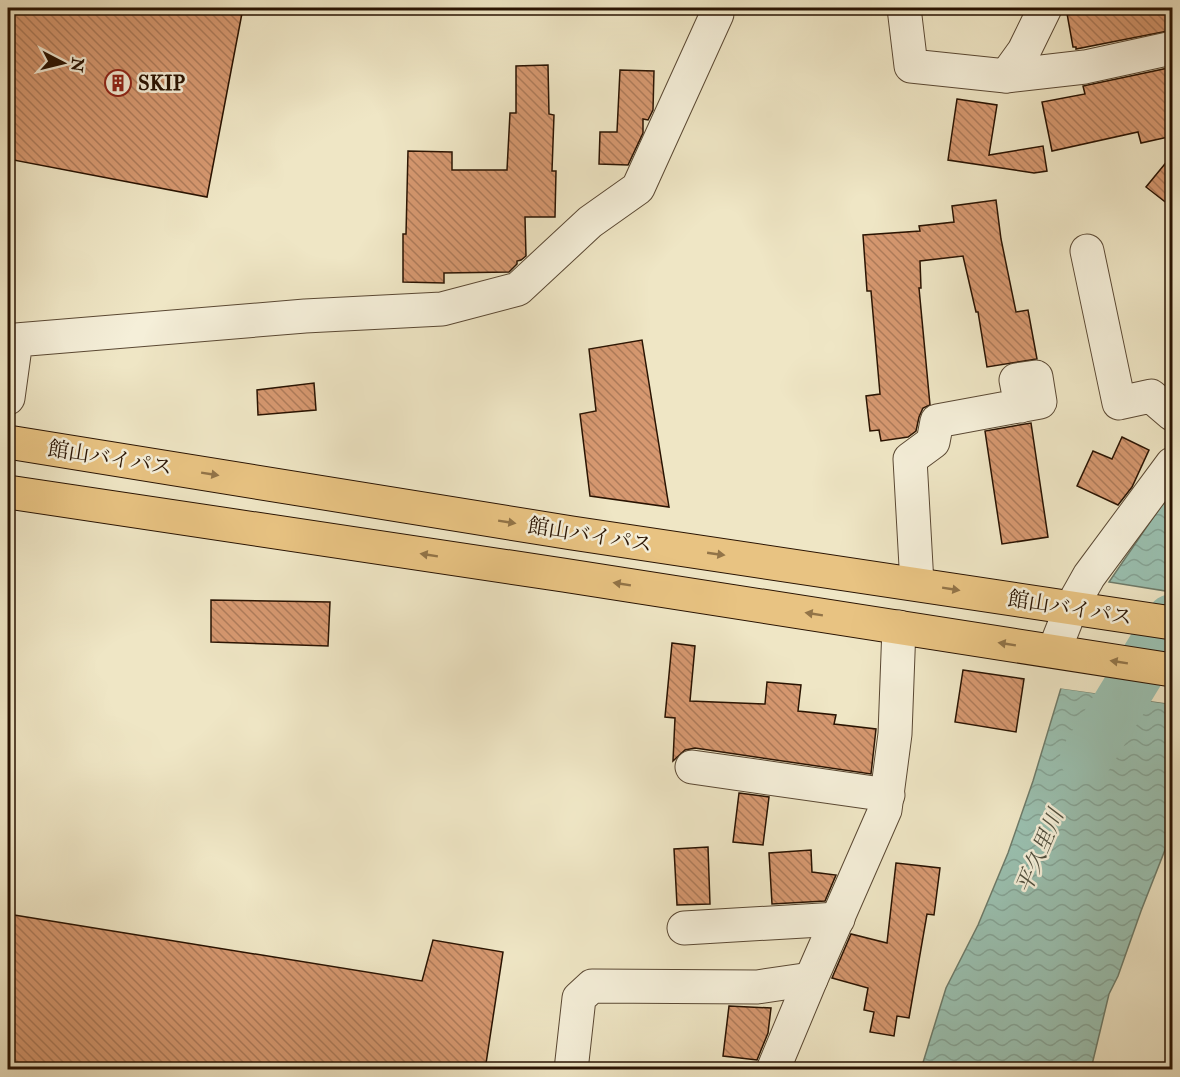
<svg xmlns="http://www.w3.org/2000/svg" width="1180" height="1077" viewBox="0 0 1180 1077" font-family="'IM FELL Double Pica','Noto Serif JP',serif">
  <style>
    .water { fill: url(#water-waves); stroke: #6d7b6a; stroke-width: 1.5 }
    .pier { fill: #efe6c5 }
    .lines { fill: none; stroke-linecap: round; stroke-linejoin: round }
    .river { stroke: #9ac0b0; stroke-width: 52 }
    .building { fill: url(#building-back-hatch); stroke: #291302; stroke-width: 1.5 }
    .minor-casing { stroke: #5a4833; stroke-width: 35 }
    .highway-casing { stroke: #291302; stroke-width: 35 }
    .minor { stroke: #f5efd9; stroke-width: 33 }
    .highway { stroke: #e8c382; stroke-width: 33 }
    .oneway { fill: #927448 }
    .labels { text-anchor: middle; stroke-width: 5; stroke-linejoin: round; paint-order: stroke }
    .poi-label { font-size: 21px; font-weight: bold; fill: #291302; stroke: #f5efd9; text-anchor: start }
    .street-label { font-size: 21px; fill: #291302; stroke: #f5efd9 }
    .water-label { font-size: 22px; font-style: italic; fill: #51503f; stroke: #f5efd9 }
  </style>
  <defs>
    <pattern id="water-waves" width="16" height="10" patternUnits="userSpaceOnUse" patternTransform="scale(1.5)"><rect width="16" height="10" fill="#9ac0b0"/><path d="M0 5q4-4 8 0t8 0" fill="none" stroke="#85a496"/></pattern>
    <pattern id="building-back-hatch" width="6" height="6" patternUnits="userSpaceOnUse" patternTransform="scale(1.5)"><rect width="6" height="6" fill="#d69870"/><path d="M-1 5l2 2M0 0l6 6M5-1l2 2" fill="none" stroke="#ae7b5a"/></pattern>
  </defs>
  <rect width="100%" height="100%" fill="#efe6c5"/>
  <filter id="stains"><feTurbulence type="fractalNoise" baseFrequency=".00333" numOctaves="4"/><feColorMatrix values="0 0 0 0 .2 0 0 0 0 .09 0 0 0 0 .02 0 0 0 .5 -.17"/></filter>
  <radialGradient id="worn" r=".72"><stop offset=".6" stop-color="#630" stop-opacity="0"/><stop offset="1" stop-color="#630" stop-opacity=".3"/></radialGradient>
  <!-- water -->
  <g class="water">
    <polygon points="1172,490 1172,592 1109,582"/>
    <polygon points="1061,688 1172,704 1172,832 1141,911 1118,976 1109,994 1091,1069 921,1069 946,988 978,925 1008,853 1033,781"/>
  </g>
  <!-- pier -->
  <polygon class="pier" points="1061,685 1172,701 1172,704 1058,688"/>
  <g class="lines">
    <!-- river -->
    <polyline class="river" points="1086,758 1155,645 1172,620"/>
  </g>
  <!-- building -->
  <g class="building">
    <polygon points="8,8 243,8 207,197 8,159"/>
    <polygon points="1066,8 1173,8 1173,30 1076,49 1076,47 1073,47"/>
    <polygon points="548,65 549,114 554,115 552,171 556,171 555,217 525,217 526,256 521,260 517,261 517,264 509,272 444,273 444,283 403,282 403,234 406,234 408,151 452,152 452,170 507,170 510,113 516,113 516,66"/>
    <polygon points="1173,67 1173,136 1141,143 1138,132 1052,151 1042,102 1085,94 1083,86"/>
    <polygon points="620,70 654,71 653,110 648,120 643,119 643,133 628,165 599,164 600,132 617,132"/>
    <polygon points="957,99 997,105 989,155 1043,146 1047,171 1034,173 948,160"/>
    <polygon points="1173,154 1173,208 1146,187"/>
    <polygon points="996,200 1001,239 1016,312 1028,310 1037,359 987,367 978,312 976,312 963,256 920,261 921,288 919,288 930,405 923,408 919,417 916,431 908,437 881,441 879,430 870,431 866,396 880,394 871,291 867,291 863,235 920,231 919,226 954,222 952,206"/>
    <polygon points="642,340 669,507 590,496 580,414 596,411 589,349"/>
    <polygon points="314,383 316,410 258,415 257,390"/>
    <polygon points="1031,423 1048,537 1002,544 985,431"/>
    <polygon points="1122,437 1149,450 1132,487 1118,505 1077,486 1093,451 1112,459"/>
    <polygon points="211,600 330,602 328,646 211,642"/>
    <polygon points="672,643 695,646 690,701 765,704 767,682 801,685 798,711 836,715 834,724 876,729 871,774 695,748 685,750 673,761 675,718 665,717"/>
    <polygon points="963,670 1024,679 1016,732 955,722"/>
    <polygon points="739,793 769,797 763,845 733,842"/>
    <polygon points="708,847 710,904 677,905 674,849"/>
    <polygon points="811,850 812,872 836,875 825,901 772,904 769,853"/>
    <polygon points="896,863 940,868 934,915 927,914 909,1018 897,1016 894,1036 870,1032 874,1012 864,1010 868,988 832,978 851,934 887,943"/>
    <polygon points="8,914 422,981 433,940 503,952 485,1070 8,1070"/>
    <polygon points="729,1006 771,1008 768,1033 757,1060 723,1056"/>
  </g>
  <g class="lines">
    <defs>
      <g id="minor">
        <polyline points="904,8 911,66 1006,76 1085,67 1172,48"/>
        <polyline points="1006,76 1024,51 1045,8"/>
        <polyline points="1087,251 1119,403 1151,396 1172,414"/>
        <polyline points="8,398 16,340 305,316 442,309 518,289 590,222 638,188 717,14 717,8"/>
        <polyline points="917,584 910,459 933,442 937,421 1040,402 1036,377 1016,380 1021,406"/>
        <polyline points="1054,651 1071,608 1089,576 1172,464"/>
        <polyline points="692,767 888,795"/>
        <polyline points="684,928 838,919"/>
        <polyline points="571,1070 579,998 592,986 757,987 811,979"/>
        <polyline points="773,1070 811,979 885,810 895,734 899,627"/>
      </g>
      <g id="highway">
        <polyline points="8,442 572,533 1172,623"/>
        <polyline points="8,492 563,575 1172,670"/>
      </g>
    </defs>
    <!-- minor casing -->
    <use href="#minor" class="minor-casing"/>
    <!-- highway casing -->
    <use href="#highway" class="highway-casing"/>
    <!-- minor -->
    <use href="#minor" class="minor"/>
    <!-- highway -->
    <use href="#highway" class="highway"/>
  </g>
  <!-- one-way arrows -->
  <defs><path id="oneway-solid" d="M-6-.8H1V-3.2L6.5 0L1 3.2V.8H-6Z" transform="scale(1.5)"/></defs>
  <g class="oneway">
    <use href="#oneway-solid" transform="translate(210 474) rotate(9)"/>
    <use href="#oneway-solid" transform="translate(507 522) rotate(9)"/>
    <use href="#oneway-solid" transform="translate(716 554) rotate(8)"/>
    <use href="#oneway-solid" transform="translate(429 555) rotate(-171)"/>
    <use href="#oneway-solid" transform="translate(622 584) rotate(-171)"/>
    <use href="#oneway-solid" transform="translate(951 589) rotate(9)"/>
    <use href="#oneway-solid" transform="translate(814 614) rotate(-171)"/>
    <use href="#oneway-solid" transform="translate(1007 644) rotate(-171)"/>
    <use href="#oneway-solid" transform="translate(1119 662) rotate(-171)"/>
  </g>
  <!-- icons -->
  <defs>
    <symbol id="building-ring" viewBox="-11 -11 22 22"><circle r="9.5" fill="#f5efd9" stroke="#8f2418" stroke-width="1.5"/><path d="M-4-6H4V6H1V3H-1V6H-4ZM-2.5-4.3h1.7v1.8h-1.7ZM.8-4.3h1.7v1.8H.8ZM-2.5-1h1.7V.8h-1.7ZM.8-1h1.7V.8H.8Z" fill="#8f2418"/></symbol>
  </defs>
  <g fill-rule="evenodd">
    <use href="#building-ring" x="103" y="68" width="30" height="30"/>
  </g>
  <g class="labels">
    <!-- poi labels -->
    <g class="poi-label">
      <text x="138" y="90">SKIP</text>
    </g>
    <!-- street labels -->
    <g class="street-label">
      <text transform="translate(110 458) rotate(9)" y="7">館山バイパス</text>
      <text transform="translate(590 535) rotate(9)" y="7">館山バイパス</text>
      <text transform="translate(1070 608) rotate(9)" y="7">館山バイパス</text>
    </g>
    <!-- water labels -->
    <g class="water-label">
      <text transform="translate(1039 851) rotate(-67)" y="8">平久里川</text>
    </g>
  </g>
  <!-- margin -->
  <rect width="1180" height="1077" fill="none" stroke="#efe6c5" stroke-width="30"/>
  <rect x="9" y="9" width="1162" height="1059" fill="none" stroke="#291302" stroke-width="3"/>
  <rect x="15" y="15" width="1150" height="1047" fill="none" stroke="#291302" stroke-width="1.5"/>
  <!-- north arrow -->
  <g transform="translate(63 63) rotate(97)" stroke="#f5efd9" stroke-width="4.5" paint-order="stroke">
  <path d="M0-4.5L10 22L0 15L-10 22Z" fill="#291302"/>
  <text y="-9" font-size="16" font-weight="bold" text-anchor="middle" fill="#291302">N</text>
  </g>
  <rect width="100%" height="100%" filter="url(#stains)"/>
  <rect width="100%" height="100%" fill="url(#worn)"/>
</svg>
